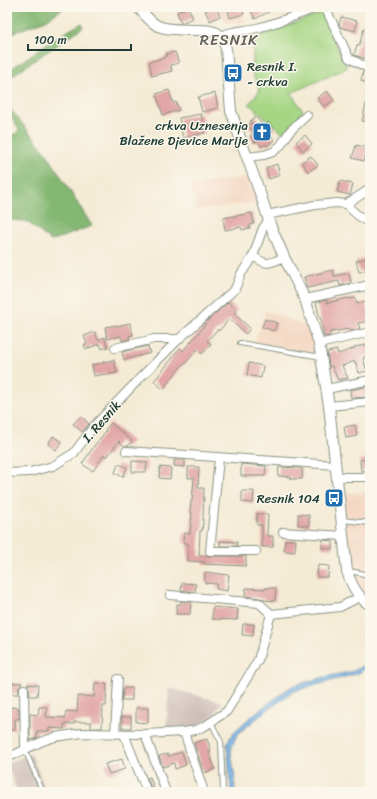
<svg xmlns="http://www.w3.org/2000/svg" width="377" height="799" viewBox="0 0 377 799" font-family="Sriracha,sans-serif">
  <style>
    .built { fill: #f3d4be }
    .industrial { fill: #cfc0ba }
    .green { fill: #a6d684; stroke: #628a5c }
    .forest { fill: #84b772; stroke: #527a53 }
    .water { fill: #75b0e6; stroke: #4a768d }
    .building { fill: #e1a6a5 }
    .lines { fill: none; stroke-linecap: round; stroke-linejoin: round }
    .service-casing { stroke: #8a9484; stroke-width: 6 }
    .minor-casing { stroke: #8a9484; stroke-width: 10 }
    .tertiary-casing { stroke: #8a9484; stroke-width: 12 }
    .service { stroke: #fff; stroke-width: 4 }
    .minor { stroke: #fff; stroke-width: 8 }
    .tertiary { stroke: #fff; stroke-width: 10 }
    .labels { text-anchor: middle; stroke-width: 3; stroke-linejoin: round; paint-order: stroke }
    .poi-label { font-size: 13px; fill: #1f3d34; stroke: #fbf7ec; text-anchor: end }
    .street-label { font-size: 13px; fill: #1f3d34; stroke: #fbf7ec }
    .quarter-label { font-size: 15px; letter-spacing: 1px; fill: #63625c; stroke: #fbf7ec }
  </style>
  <rect width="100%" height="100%" fill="#fbf7ec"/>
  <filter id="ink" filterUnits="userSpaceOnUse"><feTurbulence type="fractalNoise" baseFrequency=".025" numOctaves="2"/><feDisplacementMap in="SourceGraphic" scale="8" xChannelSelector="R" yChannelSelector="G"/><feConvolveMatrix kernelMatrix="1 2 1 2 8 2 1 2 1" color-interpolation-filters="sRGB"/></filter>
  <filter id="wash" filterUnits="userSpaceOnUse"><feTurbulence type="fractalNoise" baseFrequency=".012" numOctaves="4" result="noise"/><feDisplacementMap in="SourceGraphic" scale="16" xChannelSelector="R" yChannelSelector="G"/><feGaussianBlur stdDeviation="0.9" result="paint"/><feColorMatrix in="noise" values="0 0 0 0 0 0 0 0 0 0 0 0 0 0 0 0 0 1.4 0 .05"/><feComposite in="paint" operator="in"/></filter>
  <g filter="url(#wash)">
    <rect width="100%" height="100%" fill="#f4ebd5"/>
    <!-- built -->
    <g class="built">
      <polygon points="216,7 242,7 246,23 225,23 223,17"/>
      <polygon points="251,176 260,202 197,210 191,185"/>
      <polygon points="265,310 279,315 309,328 315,352 314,353 255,342"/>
      <polygon points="370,492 370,601 366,599 351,574 341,493"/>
    </g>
    <!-- industrial -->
    <g class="industrial">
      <polygon points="169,688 222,702 214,714 203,723 190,728 166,729"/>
      <polygon points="31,754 47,792 18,792 7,766 7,763"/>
    </g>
    <!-- green -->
    <polygon class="green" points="322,13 347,68 291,93 303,111 284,134 249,104 260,90 252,73 254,38"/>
    <!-- forest -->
    <g class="forest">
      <polygon points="17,7 65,7 46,20 7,35 7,13"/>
      <polygon points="82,23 83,27 16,73 7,80 7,72 52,40"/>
      <polygon points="7,105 47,154 92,226 51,241 26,221 7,220 7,137 15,134 19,130 7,109"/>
    </g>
    <!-- water -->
    <polygon class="water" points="370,661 370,665 359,673 294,691 266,711 240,732 236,737 232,746 231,752 234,771 235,792 231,792 227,744 230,738 233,733 246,721 254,714 292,686 325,677 354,671 365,665"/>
    <g id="blocks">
      <!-- building -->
      <g class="building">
        <polygon points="188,7 193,18 181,23 177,12"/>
        <polygon points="213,7 216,7 220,16 210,21 205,11"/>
        <polygon points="227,7 242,7 244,14 230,18"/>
        <polygon points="249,7 278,7 255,19"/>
        <polygon points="341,17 357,21 355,31 340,27 339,25"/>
        <polygon points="364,28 370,30 370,60 360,57 354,55 357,45 359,46"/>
        <polygon points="175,52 179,63 171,65 172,71 152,76 149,62 166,57 166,54"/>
        <polygon points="363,72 370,74 370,84 361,81"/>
        <polygon points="169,90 173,103 176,102 179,110 163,115 156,94"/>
        <polygon points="327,91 334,100 324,107 317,98"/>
        <polygon points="215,93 218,108 202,112 198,97"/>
        <polygon points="368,96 370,97 370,123 362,121"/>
        <polygon points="201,114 205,133 183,138 179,118"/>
        <polygon points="256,117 263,126 268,122 274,129 269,133 274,140 267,146 265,144 262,147 257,141 255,143 250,136 254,133 248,125 252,123 250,121"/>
        <polygon points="305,135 312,144 303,151 296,142"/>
        <polygon points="356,145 368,148 364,161 352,158"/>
        <polygon points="311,156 318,165 308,172 302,162"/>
        <polygon points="277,164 280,175 269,179 266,168"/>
        <polygon points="340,181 353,184 350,195 337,192"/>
        <polygon points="252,213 254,224 250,225 250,228 242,230 241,227 225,230 223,218"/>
        <polygon points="368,258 370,270 359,272 356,261"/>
        <polygon points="333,270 334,276 349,273 351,283 340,286 339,281 307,288 304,277"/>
        <polygon points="348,298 348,299 355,298 357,304 365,302 367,310 370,310 370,321 358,323 360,329 349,331 349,329 330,332 330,336 324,337 321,319 320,319 316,302 327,300 327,303"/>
        <polygon points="228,302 237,310 234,314 250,328 246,334 229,319 219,331 218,329 207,341 211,344 202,354 197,350 184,365 183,364 163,389 154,381 174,356 173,356 180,348 183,351 201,330 209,319"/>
        <polygon points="265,319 277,323 274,331 262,327"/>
        <polygon points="130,323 133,335 129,336 130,339 122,341 121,336 107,339 105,327 117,325 117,326"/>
        <polygon points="95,332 98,340 104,337 108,347 102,349 100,344 86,349 84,345 87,344 84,336"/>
        <polygon points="370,344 370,356 364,357 364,358 363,359 367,371 359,373 355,361 342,366 348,378 338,380 332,366 329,367 327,352 337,350 338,354 355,348 354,347"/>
        <polygon points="148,346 150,353 124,360 122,352"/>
        <polygon points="114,360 117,373 105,375 105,374 94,376 92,365 103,363 103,362"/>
        <polygon points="249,363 263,366 261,378 247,375"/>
        <polygon points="370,386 370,397 351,398 350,390"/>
        <polygon points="81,416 89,424 82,432 73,424"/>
        <polygon points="111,423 132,441 128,446 124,446 119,441 107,457 104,455 93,471 82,464 94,446 106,431 105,430"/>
        <polygon points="355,425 357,436 346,438 344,427"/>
        <polygon points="53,436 62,442 56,450 48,444"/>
        <polygon points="370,458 370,470 361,471 360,460"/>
        <polygon points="174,460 185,460 185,467 174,466"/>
        <polygon points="132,461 147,462 146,472 132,472"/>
        <polygon points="118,464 127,467 123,477 115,473"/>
        <polygon points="241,464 266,466 265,476 241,476"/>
        <polygon points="160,467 171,468 170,479 159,478"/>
        <polygon points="188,467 199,467 198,488 204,488 203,521 202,531 200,531 199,556 246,556 246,566 204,564 204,562 188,561 188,543 183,543 184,533 190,534 192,512 190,512 191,501 192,501 194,478 188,478"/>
        <polygon points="279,467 302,468 302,479 291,479 291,477 278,476"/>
        <polygon points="242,491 254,491 253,503 242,502"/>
        <polygon points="257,514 268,514 267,536 273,536 273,547 262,547 262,525 257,525"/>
        <polygon points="298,514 309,515 309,526 298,525"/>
        <polygon points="285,540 296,540 295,552 284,551"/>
        <polygon points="322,540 333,541 333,549 322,548"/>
        <polygon points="220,541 237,542 237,546 220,546"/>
        <polygon points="318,565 329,566 328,577 317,577"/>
        <polygon points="205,572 229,575 227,591 216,589 217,584 205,583"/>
        <polygon points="182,583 196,584 195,592 181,590"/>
        <polygon points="246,588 265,589 265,588 276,588 275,601 264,600 264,599 259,598 245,596"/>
        <polygon points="181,601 191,602 190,614 176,614 177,604 181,604"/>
        <polygon points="213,607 238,609 237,620 212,619"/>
        <polygon points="243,624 254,624 253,636 242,635"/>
        <polygon points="7,683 22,683 19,687 19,694 7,694"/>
        <polygon points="95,683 107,684 106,706 103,706 102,728 91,728 91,722 74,722 74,724 64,724 64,729 49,728 49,731 37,731 37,738 30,740 30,714 38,715 39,707 47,707 46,717 65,718 66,711 77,712 78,696 94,697"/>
        <polygon points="27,684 38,685 37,696 30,696 29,689"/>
        <polygon points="123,688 132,688 132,700 122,700"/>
        <polygon points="10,707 19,708 19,719 15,719 15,730 7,730 7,722 9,722 9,719 7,719 7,714 9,714"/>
        <polygon points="136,708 148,708 148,723 136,722"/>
        <rect x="122" y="717" width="9" height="11"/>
        <polygon points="207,739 211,751 209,752 215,769 204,773 194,743"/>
        <polygon points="182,752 186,765 175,769 174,763 163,767 159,756 168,754 168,756"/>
        <polygon points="122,759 125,769 109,774 105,764"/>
        <polygon points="150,777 154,789 152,790 147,778"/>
      </g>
    </g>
  </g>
  <g filter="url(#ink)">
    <use href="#blocks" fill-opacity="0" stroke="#8a9484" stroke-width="1"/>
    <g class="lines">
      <defs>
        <g id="service">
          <polyline points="240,343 321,357"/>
          <polyline points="342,520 370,523"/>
          <polyline points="349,571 370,575"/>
          <polyline points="211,722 221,742 223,792"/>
          <polyline points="25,750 43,792"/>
        </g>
        <g id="minor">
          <polyline points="325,7 349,58 370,69"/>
          <path d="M221,36c10,-6 24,-5 36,-8 20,-5 41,-13 61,-21"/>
          <polyline points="247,157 264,155 273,152 281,145 290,131 307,115"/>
          <path d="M346,204c7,8 14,14 24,19"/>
          <polyline points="267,215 315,205 337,203 346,204 364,193 370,187"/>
          <path d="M253,256c14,10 16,8 31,1"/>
          <polyline points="305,299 370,285"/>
          <polyline points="319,344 370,332"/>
          <polyline points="115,348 154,339 179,339"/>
          <polyline points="327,389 370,380"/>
          <polyline points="329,406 370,402"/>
          <polyline points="126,451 336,465"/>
          <polyline points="219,458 210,551 256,551"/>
          <polyline points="7,473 30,472 53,466 74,453 94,426 144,374 179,339 235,289 241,274 253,256 263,228 268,221"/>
          <polyline points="337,477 370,477"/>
          <polyline points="283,532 343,536"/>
          <polyline points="170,595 259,603 271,614 340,607 360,597"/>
          <polyline points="24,689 25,750"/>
          <polyline points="184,732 204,792"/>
          <polyline points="115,734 118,679"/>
          <polyline points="124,734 147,792"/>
          <polyline points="145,734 166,792"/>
          <polyline points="7,758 43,741 55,737 82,733 145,734 184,732 196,730 205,726 227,711 258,660 271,614"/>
        </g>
        <path id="tertiary" d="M138,7c6,7 12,15 20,19 11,5 29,3 41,4 16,0 23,2 27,19l5,62 7,21 23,64 10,31 13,30 21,42 14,45 10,62 18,165c4,13 10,26 23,34"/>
      </defs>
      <!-- service casing -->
      <use href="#service" class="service-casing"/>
      <!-- minor casing -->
      <use href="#minor" class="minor-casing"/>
      <!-- tertiary casing -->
      <use href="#tertiary" class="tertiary-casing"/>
      <!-- service -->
      <use href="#service" class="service"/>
      <!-- minor -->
      <use href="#minor" class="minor"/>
      <!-- tertiary -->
      <use href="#tertiary" class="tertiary"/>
    </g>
  </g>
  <!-- icons -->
  <defs>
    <symbol id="bus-square" viewBox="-11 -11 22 22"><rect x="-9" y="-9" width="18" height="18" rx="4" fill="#1f6fb2" stroke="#fbf7ec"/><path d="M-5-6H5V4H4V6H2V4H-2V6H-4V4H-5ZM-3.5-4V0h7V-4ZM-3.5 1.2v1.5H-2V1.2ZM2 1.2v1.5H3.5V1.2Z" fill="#fff"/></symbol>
    <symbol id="church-square" viewBox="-11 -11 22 22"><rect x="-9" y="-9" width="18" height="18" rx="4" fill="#1f6fb2" stroke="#fbf7ec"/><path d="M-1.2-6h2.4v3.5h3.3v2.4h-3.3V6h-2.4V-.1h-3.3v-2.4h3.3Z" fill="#fff"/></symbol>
  </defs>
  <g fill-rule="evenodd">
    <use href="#bus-square" x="222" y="62" width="22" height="22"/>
    <use href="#church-square" x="251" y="121" width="22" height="22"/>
    <use href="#bus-square" x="323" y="487" width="22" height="22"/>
  </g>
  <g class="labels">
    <!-- poi labels -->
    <g class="poi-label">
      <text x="247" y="71" text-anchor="start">Resnik I.<tspan x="247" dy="15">- crkva</tspan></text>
      <text x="248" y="130">crkva Uznesenja<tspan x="248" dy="15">Blažene Djevice Marije</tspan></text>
      <text x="320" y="503">Resnik 104</text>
    </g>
    <!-- street labels -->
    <g class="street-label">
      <text transform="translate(101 421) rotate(-49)" y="5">I. Resnik</text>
    </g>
    <!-- quarter labels -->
    <g class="quarter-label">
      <text x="229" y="45">RESNIK</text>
    </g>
  </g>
  <!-- margin -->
  <rect width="377" height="799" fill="none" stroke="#fbf7ec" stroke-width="24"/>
  <!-- scale -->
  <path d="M28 44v6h103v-6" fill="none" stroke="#1f3d34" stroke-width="2"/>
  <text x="34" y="44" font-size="12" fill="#1f3d34" stroke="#fbf7ec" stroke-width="3" paint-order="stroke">100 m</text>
</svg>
